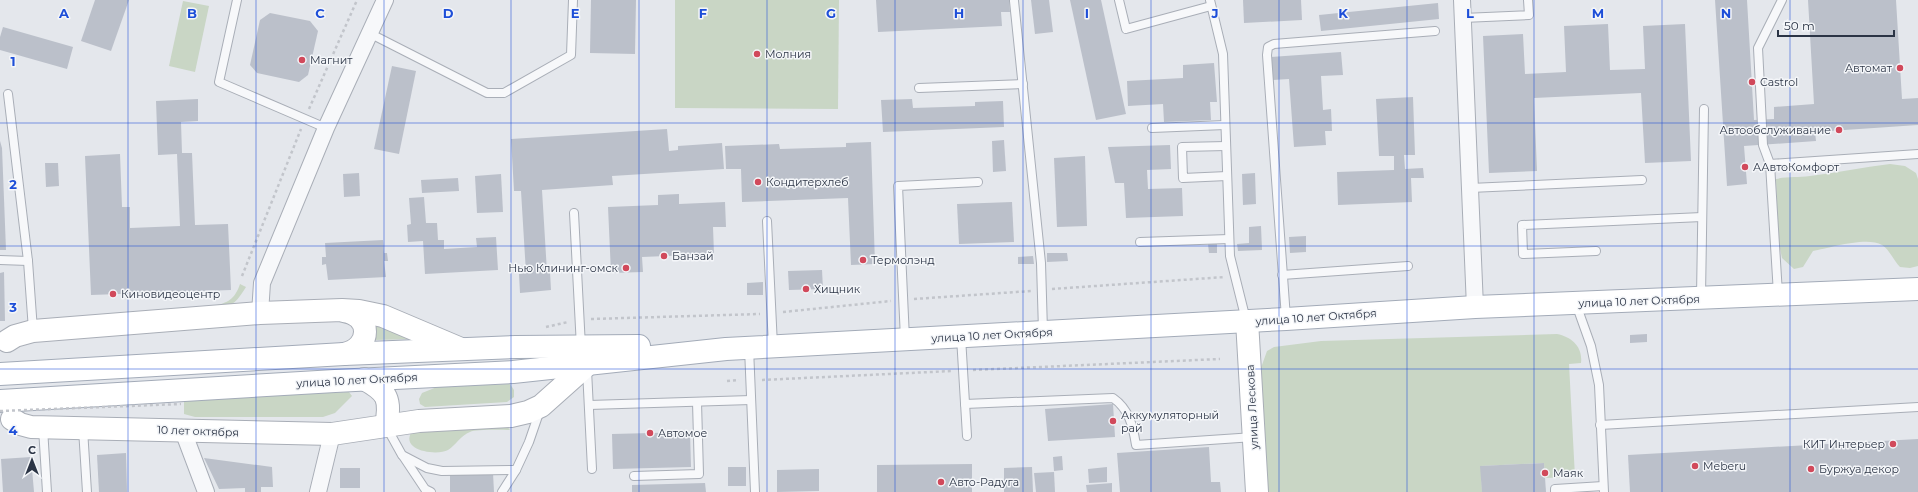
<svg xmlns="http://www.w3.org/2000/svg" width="1918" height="492" viewBox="0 0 1918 492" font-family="Montserrat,sans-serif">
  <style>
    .green { fill: #c9d6c5 }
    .building { fill: #bbc0ca }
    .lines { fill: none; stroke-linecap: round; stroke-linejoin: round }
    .lane-casing { stroke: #a9aeb7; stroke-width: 10 }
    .street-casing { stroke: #a9aeb7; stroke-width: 18 }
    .secondary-casing { stroke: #a9aeb7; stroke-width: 24 }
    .primary-casing { stroke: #a3abb8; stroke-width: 24 }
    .path { stroke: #c2c5cb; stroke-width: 2.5; stroke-dasharray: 3 3; stroke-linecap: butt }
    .lane { stroke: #f7f8fa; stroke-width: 8 }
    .street { stroke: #f7f8fa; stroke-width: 16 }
    .secondary { stroke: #fff; stroke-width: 22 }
    .primary { stroke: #fff; stroke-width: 22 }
    .path-bridge { stroke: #c2c5cb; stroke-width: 2.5; stroke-dasharray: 3 3; stroke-linecap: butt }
    .grid { fill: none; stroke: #1d4ed8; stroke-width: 1; stroke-opacity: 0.55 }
    .poi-dot { fill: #d1495b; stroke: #f4f6f9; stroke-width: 1.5 }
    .labels { text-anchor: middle; stroke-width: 3; stroke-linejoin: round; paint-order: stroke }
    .poi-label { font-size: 11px; fill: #2b3445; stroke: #f4f6f9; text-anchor: start }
    .street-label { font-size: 11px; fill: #2b3445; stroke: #f4f6f9 }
    .grid-label { font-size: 13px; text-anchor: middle; font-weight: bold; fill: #1d4ed8; stroke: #f4f6f9; stroke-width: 3; stroke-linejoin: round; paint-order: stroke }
  </style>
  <rect width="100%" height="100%" fill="#e4e7ec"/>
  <!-- green -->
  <g class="green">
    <polygon points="675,0 839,0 838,109 675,108"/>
    <polygon points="183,1 209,6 195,72 169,66"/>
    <path d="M1890,164l15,2 11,7 2,6v87l-8,2 -10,-1c-6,-6 -11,-18 -18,-22 -15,-9 -53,3 -69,6l-10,16 -9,2 -12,-11 -4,-19 -2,-60c12,-3 22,-1 34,-3 27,-3 53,-9 80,-12z"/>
    <path d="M240,284l6,3c-10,16 -14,21 -33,19 15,-3 22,-7 27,-22z"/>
    <polygon points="374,323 416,339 374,340"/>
    <path d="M1557,334c15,3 26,13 24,29l-12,1 6,113 -30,1 -1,-15 -63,3 1,26h-219l-6,-113 10,-28 7,-4 47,-6z"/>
    <polygon points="510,384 514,390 514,397 507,402 425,407 420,404 419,399 422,393 437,387"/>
    <polygon points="349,392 352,396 335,413 323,417 195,417 184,414 184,400"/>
    <path d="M506,425l4,5c-8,0 -34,-1 -40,2 -9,3 -14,13 -22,18 -11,6 -49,1 -36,-19z"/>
  </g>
  <!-- building -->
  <g class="building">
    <polygon points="95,0 129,0 111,51 81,41"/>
    <polygon points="591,0 636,0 635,54 590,53"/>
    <polygon points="876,0 1009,0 1010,12 1001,12 1002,26 878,32"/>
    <polygon points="1031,0 1049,0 1053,32 1035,34"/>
    <polygon points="1070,0 1101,0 1126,114 1096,120"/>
    <polygon points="1243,0 1301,0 1302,20 1244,23"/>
    <polygon points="1715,0 1747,0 1754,120 1774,119 1774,107 1814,104 1808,0 1896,0 1902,99 1918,98 1918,125 1815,132 1816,141 1744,146 1747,184 1727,186"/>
    <polygon points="1438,3 1439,19 1321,31 1319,15"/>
    <polygon points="270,13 310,21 318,31 308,75 299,82 257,73 250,65 260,20"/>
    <polygon points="1608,24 1610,70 1645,69 1643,26 1685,24 1691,161 1645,163 1641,93 1534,98 1537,171 1489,173 1483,36 1523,34 1525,74 1566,72 1564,26"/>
    <polygon points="3,27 73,47 67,69 0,50 0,37"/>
    <polygon points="1341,52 1343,75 1321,76 1323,110 1331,109 1332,131 1325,131 1326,145 1294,147 1289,79 1273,80 1271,57"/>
    <polygon points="1214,63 1217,102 1210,102 1211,120 1164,122 1163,104 1128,106 1127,81 1183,78 1183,65"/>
    <polygon points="392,66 416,71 399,154 374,149"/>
    <polygon points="1413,97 1415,155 1404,155 1405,169 1423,168 1424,178 1411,178 1412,202 1338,205 1337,172 1394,170 1394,156 1379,156 1376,99"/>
    <polygon points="198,99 198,121 181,122 182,153 192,153 195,225 228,224 231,290 91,295 85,156 120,154 122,207 130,207 130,228 180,226 177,154 158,155 156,101"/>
    <polygon points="912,99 913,108 975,106 975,102 1003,101 1004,127 883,132 881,100"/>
    <polygon points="667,129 669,151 678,150 678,146 722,143 724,169 612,176 613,185 542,190 547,272 550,272 551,290 520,293 519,274 526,273 521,191 514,191 511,139"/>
    <polygon points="1004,140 1006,171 993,172 992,141"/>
    <polygon points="0,141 2,148 6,250 0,250"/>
    <polygon points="871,142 875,264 851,265 848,198 742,202 741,169 726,169 725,146 779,144 780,149 846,147 846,143"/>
    <polygon points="1170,145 1171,169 1147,170 1148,189 1182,188 1183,216 1126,218 1124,183 1115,183 1108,147"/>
    <polygon points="1085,156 1087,226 1057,227 1054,158"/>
    <polygon points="45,163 58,163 59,186 46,187"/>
    <polygon points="359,173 360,196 344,197 343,174"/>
    <polygon points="1255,173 1256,204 1243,205 1242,174"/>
    <polygon points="501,174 503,212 477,213 475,176"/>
    <polygon points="458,178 459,191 422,193 421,180"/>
    <polygon points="679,194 679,204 725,202 726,227 713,227 714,254 642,257 643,272 611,273 608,207 658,205 658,195"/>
    <polygon points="424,197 426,223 437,223 438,240 444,240 444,249 477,247 476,238 496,237 498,270 425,274 423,241 408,242 407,225 411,224 409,198"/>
    <polygon points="1012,202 1014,242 959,244 957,204"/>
    <polygon points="1261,226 1262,250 1238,251 1237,244 1249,243 1249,227"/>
    <polygon points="1306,236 1306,252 1290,253 1289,237"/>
    <polygon points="383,240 384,253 387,253 388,261 384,261 386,277 328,280 326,264 322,265 322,257 326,257 325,243"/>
    <polygon points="1208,244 1217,244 1217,253 1209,253"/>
    <polygon points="1047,253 1067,253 1068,261 1047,262"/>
    <polygon points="1033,256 1034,264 1018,264 1018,257"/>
    <polygon points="822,270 823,289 789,290 788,271"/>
    <polygon points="4,272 5,321 0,321 0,273"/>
    <polygon points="763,282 763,295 747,295 747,283"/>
    <polygon points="1647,334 1647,342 1630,343 1630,335"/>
    <polygon points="1113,404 1115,437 1048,441 1045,409"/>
    <polygon points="690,432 691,467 613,469 612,434"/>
    <polygon points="1918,439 1918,492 1630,492 1628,455"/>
    <polygon points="1209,447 1211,482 1220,482 1221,492 1120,492 1117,453"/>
    <polygon points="126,453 127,492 99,492 97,455"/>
    <polygon points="1062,456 1063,470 1054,471 1053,457"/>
    <polygon points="31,457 34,492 3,492 1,459"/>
    <polygon points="204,458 272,467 273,487 261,487 261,492 245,492 245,488 219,489"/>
    <polygon points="1544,463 1546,492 1482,492 1480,466"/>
    <polygon points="972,464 972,492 877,492 877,465"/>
    <rect x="728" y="467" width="18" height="19"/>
    <polygon points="1032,467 1033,492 1004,492 1004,468"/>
    <polygon points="1107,467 1107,482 1089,483 1088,469"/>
    <rect x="340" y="468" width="20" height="20"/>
    <polygon points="819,469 819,491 777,492 777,470"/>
    <polygon points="1054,472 1055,492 1036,492 1034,473"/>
    <polygon points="493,473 494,492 450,492 450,474"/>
    <polygon points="705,483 706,492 632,492 632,485"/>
    <polygon points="1112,483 1112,492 1087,492 1086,485"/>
  </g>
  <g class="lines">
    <defs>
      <g id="lane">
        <polyline points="237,0 219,82 326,128"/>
        <polyline points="1119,0 1126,29 1211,6"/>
        <polyline points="1210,0 1223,54 1230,256 1246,320"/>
        <polyline points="1014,1 1041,263 1043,331"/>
        <polyline points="1463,18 1529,15 1528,0"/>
        <polyline points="369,33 487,93 504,93 571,55 573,0"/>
        <polyline points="919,88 1023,84"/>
        <polyline points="8,94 28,261 33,330"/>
        <polyline points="1152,128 1225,125"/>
        <polyline points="1226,146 1182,147 1183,178 1227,176"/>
        <polyline points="1770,164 1763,145 1758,48 1782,0"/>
        <polyline points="1470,188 1642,180"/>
        <polyline points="574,213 581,347"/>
        <polyline points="767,221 773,346"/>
        <polyline points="1140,242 1229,239"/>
        <polyline points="1596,251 1523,254 1522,225 1702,217"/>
        <polyline points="0,260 28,261"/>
        <polyline points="1282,275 1408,266"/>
        <polyline points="1778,294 1770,164 1918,154"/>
        <polyline points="1701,296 1704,109"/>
        <polyline points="1576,304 1591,346 1599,385 1604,492"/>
        <polyline points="1286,318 1267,55 1268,47 1274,44 1435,31"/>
        <polyline points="961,337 967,436"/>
        <polyline points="905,339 898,186 978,182"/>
        <polyline points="749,348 755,492"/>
        <polyline points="587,370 592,469"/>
        <path d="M965,404l148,-6c16,11 20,28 23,47l118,-8"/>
        <polyline points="589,405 751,400"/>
        <polyline points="1600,425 1918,407"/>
        <polyline points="43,428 47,492"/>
        <polyline points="387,428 402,455 427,468 442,471 516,470 529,442 540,410"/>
        <polyline points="83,429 87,492"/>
        <polyline points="403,456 425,489 431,492"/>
        <polyline points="634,476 699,474 697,402"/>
        <polyline points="502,492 516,470"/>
        <polyline points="1555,492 1555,489 1603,486"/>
      </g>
      <g id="street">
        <polyline points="1462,0 1475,307"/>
        <polyline points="260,313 262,283 326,128 385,0"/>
        <polyline points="183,431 206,492"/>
        <polyline points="318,492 332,434"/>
      </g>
      <g id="secondary">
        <path d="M344,311c28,4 28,37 0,43"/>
        <polyline points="1247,321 1257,492"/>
        <polyline points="7,341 15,336 33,331 260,313 342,310 359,311 383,316 461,349"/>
        <path d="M364,379c24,13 27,20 22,47"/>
        <polyline points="12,419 20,424 31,427 332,434 419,421 511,416 528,412 541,406 587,365"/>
      </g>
      <g id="primary">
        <polyline points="0,374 344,354 516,347 639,346"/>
        <polyline points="0,401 335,381 513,372 726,349 1286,319 1475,307 1918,289"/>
      </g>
    </defs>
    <!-- lane casing -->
    <use href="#lane" class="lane-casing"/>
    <!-- street casing -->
    <use href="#street" class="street-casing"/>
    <!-- secondary casing -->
    <use href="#secondary" class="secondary-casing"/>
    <!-- primary casing -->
    <use href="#primary" class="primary-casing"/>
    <!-- path -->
    <g class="path">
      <polyline points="309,109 357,0"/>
      <polyline points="242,276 301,129"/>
      <polyline points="1052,289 1225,277"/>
      <polyline points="914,299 1031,291"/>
      <polyline points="783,312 891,301"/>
      <polyline points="591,319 760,314"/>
      <polyline points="546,327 568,322"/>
      <polyline points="973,370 1220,359"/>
      <polyline points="762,380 952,371"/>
      <polyline points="727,381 739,380"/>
    </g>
    <!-- lane -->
    <use href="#lane" class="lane"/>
    <!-- street -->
    <use href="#street" class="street"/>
    <!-- secondary -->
    <use href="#secondary" class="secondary"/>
    <!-- primary -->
    <use href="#primary" class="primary"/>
    <!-- path-bridge -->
    <polyline class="path-bridge" points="0,411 181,404"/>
  </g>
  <!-- grid -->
  <path class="grid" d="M128,0v492M256,0v492M384,0v492M511,0v492M639,0v492M767,0v492M895,0v492M1023,0v492M1151,0v492M1279,0v492M1407,0v492M1534,0v492M1662,0v492M1790,0v492M0,123h1918M0,246h1918M0,369h1918"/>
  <!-- markers -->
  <g class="poi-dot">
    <circle cx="757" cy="54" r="4"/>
    <circle cx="302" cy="60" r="4"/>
    <circle cx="1900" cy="68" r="4"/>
    <circle cx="1752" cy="82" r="4"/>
    <circle cx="1839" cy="130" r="4"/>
    <circle cx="1745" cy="167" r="4"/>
    <circle cx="758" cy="182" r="4"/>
    <circle cx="664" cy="256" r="4"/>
    <circle cx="863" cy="260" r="4"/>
    <circle cx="626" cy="268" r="4"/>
    <circle cx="806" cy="289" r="4"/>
    <circle cx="113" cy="294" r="4"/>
    <circle cx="1113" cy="421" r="4"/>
    <circle cx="650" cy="433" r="4"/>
    <circle cx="1893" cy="444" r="4"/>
    <circle cx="1695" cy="466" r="4"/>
    <circle cx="1811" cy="469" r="4"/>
    <circle cx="1545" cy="473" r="4"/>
    <circle cx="941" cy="482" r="4"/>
  </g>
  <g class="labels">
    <!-- poi labels -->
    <g class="poi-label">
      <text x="765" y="58">Молния</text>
      <text x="310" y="64">Магнит</text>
      <text x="1892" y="72" text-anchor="end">Автомат</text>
      <text x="1760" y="86">Castrol</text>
      <text x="1831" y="134" text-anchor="end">Автообслуживание</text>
      <text x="1753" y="171">ААвтоКомфорт</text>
      <text x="766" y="186">Кондитерхлеб</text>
      <text x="672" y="260">Банзай</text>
      <text x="871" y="264">Термолэнд</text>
      <text x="618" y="272" text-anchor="end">Нью Клининг-омск</text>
      <text x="814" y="293">Хищник</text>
      <text x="121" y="298">Киновидеоцентр</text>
      <text x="1121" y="419">Аккумуляторный<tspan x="1121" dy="13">рай</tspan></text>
      <text x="658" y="437">Автомое</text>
      <text x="1885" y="448" text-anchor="end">КИТ Интерьер</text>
      <text x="1703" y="470">Meberu</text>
      <text x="1819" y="473">Буржуа декор</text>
      <text x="1553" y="477">Маяк</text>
      <text x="949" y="486">Авто-Радуга</text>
    </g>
    <!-- street labels -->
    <g class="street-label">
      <text transform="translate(1639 301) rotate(-2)" y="4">улица 10 лет Октября</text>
      <text transform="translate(1316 317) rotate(-4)" y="4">улица 10 лет Октября</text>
      <text transform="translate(992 335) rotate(-3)" y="4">улица 10 лет Октября</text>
      <text transform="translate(357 380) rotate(-3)" y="4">улица 10 лет Октября</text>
      <text transform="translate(1252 407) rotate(-93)" y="4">улица Лескова</text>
      <text transform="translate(198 431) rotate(2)" y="4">10 лет октября</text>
    </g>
  </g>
  <g class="grid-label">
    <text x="64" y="18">A</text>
    <text x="192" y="18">B</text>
    <text x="320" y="18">C</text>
    <text x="448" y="18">D</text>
    <text x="575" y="18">E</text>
    <text x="703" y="18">F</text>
    <text x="831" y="18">G</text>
    <text x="959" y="18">H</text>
    <text x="1087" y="18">I</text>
    <text x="1215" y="18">J</text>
    <text x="1343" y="18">K</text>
    <text x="1470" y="18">L</text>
    <text x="1598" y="18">M</text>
    <text x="1726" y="18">N</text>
    <text x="13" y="66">1</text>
    <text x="13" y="189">2</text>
    <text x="13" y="312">3</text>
    <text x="13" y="435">4</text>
  </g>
  <!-- north arrow -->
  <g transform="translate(32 460)" stroke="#f4f6f9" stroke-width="3" paint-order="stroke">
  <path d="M0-3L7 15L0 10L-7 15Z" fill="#2b3445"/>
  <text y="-6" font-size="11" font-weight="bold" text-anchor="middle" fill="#2b3445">С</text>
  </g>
  <!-- scale -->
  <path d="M1778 30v6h116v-6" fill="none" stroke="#2b3445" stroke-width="2"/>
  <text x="1784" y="30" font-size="12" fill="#2b3445" stroke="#f4f6f9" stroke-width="3" paint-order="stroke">50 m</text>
</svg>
